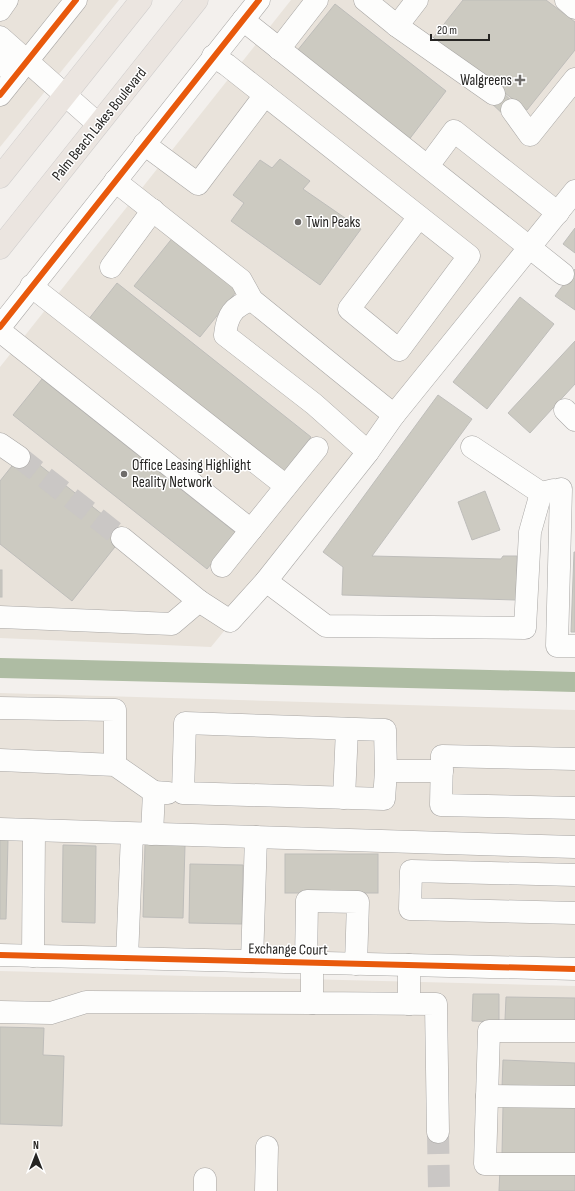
<svg xmlns="http://www.w3.org/2000/svg" width="575" height="1191" viewBox="0 0 575 1191" font-family="'Sofia Sans Condensed',sans-serif">
  <style>
    .built { fill: #e9e3db }
    .lines { fill: none; stroke-linecap: round; stroke-linejoin: round }
    .canal { stroke: #aebca3; stroke-width: 20 }
    .building { fill: #cccac1; stroke: #bebdba }
    .minor-tunnel { stroke: #cac7c5; stroke-width: 22; stroke-dasharray: 22 11; stroke-linecap: butt }
    .minor-casing { stroke: #a8a6a4; stroke-width: 23 }
    .major-casing { stroke: #d0cecd; stroke-width: 23 }
    .minor { stroke: #fdfdfc; stroke-width: 22 }
    .major { stroke: #ebe5e0; stroke-width: 22 }
    .cycleway-casing { stroke: #fff; stroke-width: 8 }
    .cycleway { stroke: #e8590c; stroke-width: 6 }
    .poi-dot { fill: #6e6c6a; stroke: #fff; stroke-width: 1.5 }
    .labels { text-anchor: middle; stroke-width: 3; stroke-linejoin: round; paint-order: stroke }
    .poi-label { font-size: 15px; fill: #262523; stroke: #fff; text-anchor: start }
    .street-label { font-size: 15px; fill: #262523; stroke: #fff }
  </style>
  <rect width="100%" height="100%" fill="#f3f0ed"/>
  <!-- built -->
  <g class="built">
    <polygon points="0,0 119,0 0,147"/>
    <polygon points="291,0 575,0 575,202 211,647 0,638 0,367"/>
    <polygon points="0,693 575,710 575,959 0,945"/>
    <polygon points="0,971 575,986 575,1191 0,1191"/>
  </g>
  <g class="lines">
    <!-- canal -->
    <polyline class="canal" points="0,668 575,682"/>
  </g>
  <!-- building -->
  <g class="building">
    <polygon points="463,0 546,0 575,22 575,50 527,110 433,38"/>
    <polygon points="335,4 446,91 408,141 297,51"/>
    <polygon points="499,89 516,105 506,117 488,100"/>
    <polygon points="280,159 310,181 303,189 361,229 320,285 231,221 244,203 233,195 260,160 272,168"/>
    <polygon points="575,228 575,253 563,244"/>
    <polygon points="174,236 240,287 200,337 134,286"/>
    <polygon points="575,269 575,310 555,296"/>
    <polygon points="117,283 311,437 282,474 88,320"/>
    <polygon points="520,297 554,324 487,409 453,382"/>
    <polygon points="575,341 575,384 530,433 508,413"/>
    <polygon points="42,379 236,533 207,569 13,415"/>
    <polygon points="438,395 472,419 372,556 501,559 503,556 517,556 516,600 342,595 343,567 323,552"/>
    <polygon points="23,452 126,533 72,601 0,544 0,481"/>
    <polygon points="485,491 500,530 472,540 458,502"/>
    <polygon points="574,552 575,552 575,632 571,632"/>
    <rect x="0" y="570" width="2" height="27"/>
    <polygon points="0,840 8,840 6,919 0,919"/>
    <polygon points="145,844 185,845 183,918 143,917"/>
    <polygon points="63,845 96,846 95,923 62,922"/>
    <rect x="285" y="854" width="93" height="39"/>
    <polygon points="190,864 243,865 242,924 189,923"/>
    <polygon points="473,994 499,994 499,1022 472,1021"/>
    <polygon points="506,997 575,998 575,1022 505,1020"/>
    <polygon points="0,1027 44,1028 43,1055 64,1056 62,1126 0,1124"/>
    <polygon points="503,1060 575,1063 575,1091 502,1088"/>
    <polygon points="503,1106 575,1107 575,1156 502,1154"/>
    <polygon points="500,1169 575,1171 575,1191 499,1191"/>
  </g>
  <g class="lines">
    <!-- minor-tunnel -->
    <g class="minor-tunnel">
      <polyline points="19,457 122,538"/>
      <polyline points="438,1132 439,1191"/>
    </g>
    <defs>
      <g id="minor">
        <polyline points="365,0 397,26 417,0"/>
        <polyline points="566,0 575,8"/>
        <polyline points="0,10 7,0"/>
        <polyline points="243,20 563,274"/>
        <polyline points="397,26 494,94"/>
        <polyline points="0,37 98,124"/>
        <polyline points="279,49 317,0"/>
        <polyline points="213,56 227,65 469,256 399,350 349,309 419,217"/>
        <polyline points="0,62 16,75"/>
        <polyline points="0,95 76,0"/>
        <polyline points="512,110 530,135 575,79"/>
        <polyline points="144,144 198,184 265,95"/>
        <polyline points="428,166 454,131 558,213"/>
        <polyline points="115,181 241,280 252,300 394,415"/>
        <polyline points="111,267 153,210"/>
        <polyline points="31,286 286,486"/>
        <path d="M252,300c-19,6 -25,16 -27,35l89,69 54,48"/>
        <polyline points="0,327 259,0"/>
        <polyline points="0,331 251,530"/>
        <polyline points="565,410 575,420"/>
        <polyline points="0,444 19,457"/>
        <polyline points="472,447 541,493 554,490"/>
        <polyline points="561,489 557,646 575,646"/>
        <polyline points="541,493 530,532 525,628 326,626 266,581 368,452 394,415 575,191"/>
        <polyline points="222,566 317,448"/>
        <polyline points="199,601 230,621 266,581"/>
        <polyline points="0,617 172,624 199,601 122,538"/>
        <polyline points="0,708 115,710 115,765"/>
        <polyline points="575,759 442,756 441,805 575,808"/>
        <polyline points="0,760 115,765 154,792"/>
        <polyline points="386,771 384,799 183,793 185,723 385,730 386,771 442,771"/>
        <polyline points="344,798 347,729"/>
        <polyline points="0,829 575,847"/>
        <polyline points="152,834 154,792 168,793"/>
        <polyline points="575,875 411,871 410,909 575,913"/>
        <polyline points="0,955 575,969"/>
        <polyline points="33,956 34,831"/>
        <polyline points="127,958 132,834"/>
        <polyline points="252,961 256,837"/>
        <polyline points="306,963 307,901 358,902 356,964"/>
        <polyline points="312,963 312,1003 436,1004 438,1132"/>
        <polyline points="409,965 409,1004"/>
        <polyline points="0,1012 51,1013 86,1002 312,1003"/>
        <polyline points="575,1031 489,1031 485,1164 575,1164"/>
        <polyline points="487,1096 575,1097"/>
        <polyline points="205,1191 205,1179"/>
        <polyline points="266,1191 267,1147"/>
      </g>
      <g id="major">
        <polyline points="0,177 141,0"/>
        <polyline points="0,248 197,0"/>
      </g>
    </defs>
    <!-- minor casing -->
    <use href="#minor" class="minor-casing"/>
    <!-- major casing -->
    <use href="#major" class="major-casing"/>
    <!-- minor -->
    <use href="#minor" class="minor"/>
    <!-- major -->
    <use href="#major" class="major"/>
    <defs>
      <g id="cycleway">
        <polyline points="0,95 76,0"/>
        <polyline points="0,327 259,0"/>
        <polyline points="0,955 575,969"/>
      </g>
    </defs>
    <!-- cycleway casing -->
    <use href="#cycleway" class="cycleway-casing"/>
    <!-- cycleway -->
    <use href="#cycleway" class="cycleway"/>
  </g>
  <!-- markers -->
  <g class="poi-dot">
    <path d="M518 74h4v4h4v4h-4v4h-4v-4h-4v-4h4z"/>
    <circle cx="298" cy="222" r="4"/>
    <circle cx="124" cy="474" r="4"/>
  </g>
  <g class="labels">
    <!-- poi labels -->
    <g class="poi-label">
      <text x="512" y="85" text-anchor="end">Walgreens</text>
      <text x="306" y="227">Twin Peaks</text>
      <text x="132" y="470">Office Leasing Highlight<tspan x="132" dy="17">Reality Network</tspan></text>
    </g>
    <!-- street labels -->
    <g class="street-label">
      <text transform="translate(99 124) rotate(-51)" y="5">Palm Beach Lakes Boulevard</text>
      <text transform="translate(288 949) rotate(1)" y="5">Exchange Court</text>
    </g>
  </g>
  <!-- north arrow -->
  <g transform="translate(36 1155)" stroke="#ffffff" stroke-width="3" paint-order="stroke">
  <path d="M0-3L7 15L0 10L-7 15Z" fill="#262523"/>
  <text y="-6" font-size="11" font-weight="bold" text-anchor="middle" fill="#262523">N</text>
  </g>
  <!-- scale -->
  <path d="M431 34v6h58v-6" fill="none" stroke="#262523" stroke-width="2"/>
  <text x="437" y="34" font-size="12" fill="#262523" stroke="#ffffff" stroke-width="3" paint-order="stroke">20 m</text>
</svg>
